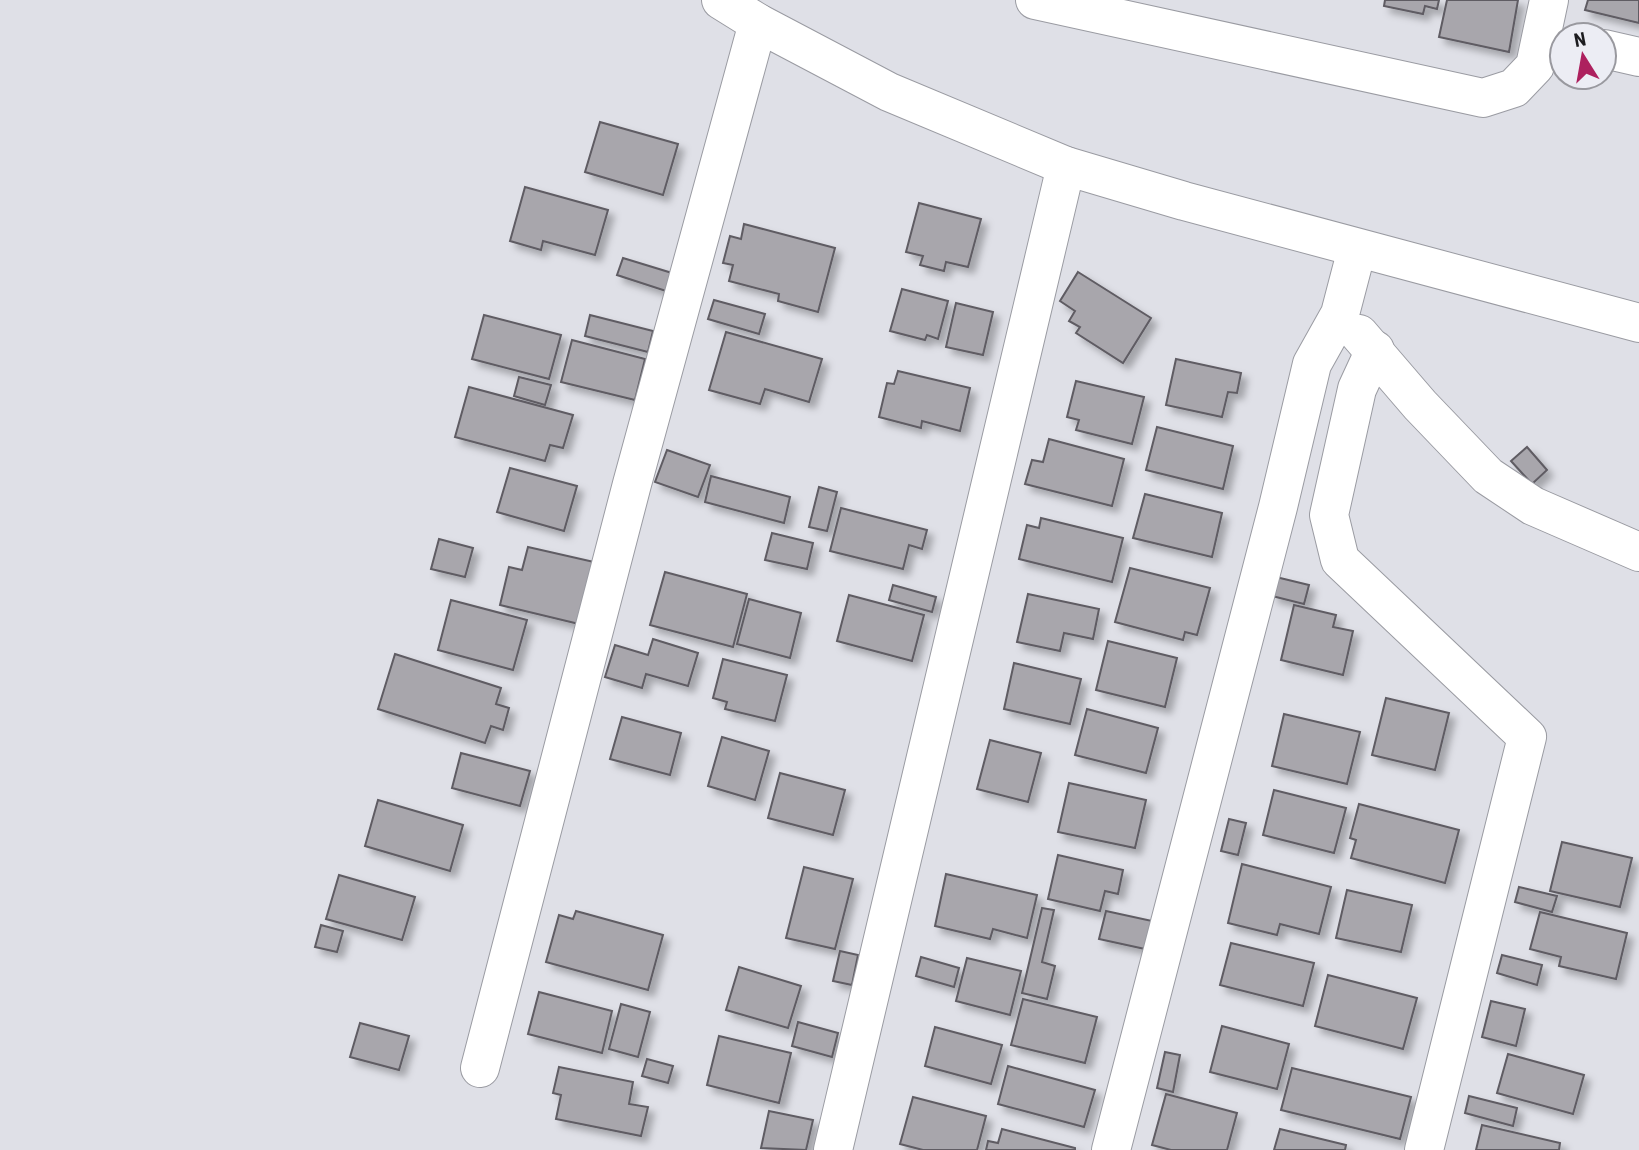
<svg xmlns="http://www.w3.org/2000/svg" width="1639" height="1150" viewBox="0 0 1639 1150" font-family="'Roboto Condensed',sans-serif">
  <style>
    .building { fill: #a8a6ac; stroke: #5f5c63; stroke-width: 2; filter: url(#shadow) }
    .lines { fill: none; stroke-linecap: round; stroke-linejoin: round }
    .minor-casing { stroke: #9a9ba2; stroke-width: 40 }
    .tertiary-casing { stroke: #9a9ba2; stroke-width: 40 }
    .minor { stroke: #fff; stroke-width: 38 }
    .tertiary { stroke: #fff; stroke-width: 38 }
  </style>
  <defs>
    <filter id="shadow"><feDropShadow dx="6" dy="6" stdDeviation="3.5" flood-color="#0004"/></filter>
  </defs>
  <rect width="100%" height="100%" fill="#dfe0e7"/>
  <!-- building -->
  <g class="building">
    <polygon points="1385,0 1439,0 1437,9 1425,6 1423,14 1384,6"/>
    <polygon points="1447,0 1518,0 1509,52 1439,37"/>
    <polygon points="1588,0 1639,0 1639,23 1585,10"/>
    <polygon points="600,122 678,144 663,195 585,172"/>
    <polygon points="525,187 608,210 595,255 543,241 541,250 510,241"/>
    <polygon points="919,203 981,219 968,267 946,262 944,271 920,265 923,256 906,252"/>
    <polygon points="744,224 835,248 818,312 778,301 779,294 729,281 733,265 723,263 730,236 741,239"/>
    <polygon points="623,258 672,273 666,291 617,275"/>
    <polygon points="1078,272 1151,318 1123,363 1076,333 1080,327 1069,321 1075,311 1060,301"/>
    <polygon points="902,289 948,301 938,339 927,335 925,340 890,331"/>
    <polygon points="714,300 765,314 759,334 708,319"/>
    <polygon points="956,303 993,312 983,355 946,347"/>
    <polygon points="484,315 561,335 549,379 472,359"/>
    <polygon points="590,315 653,331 648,352 585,336"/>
    <polygon points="726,332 822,359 809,402 765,389 760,404 709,390"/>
    <polygon points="572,340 645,359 635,400 561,382"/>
    <polygon points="1176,359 1241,373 1237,393 1228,392 1222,417 1166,405"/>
    <polygon points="898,371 970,388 960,431 922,421 921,428 879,417 887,383 894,384"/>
    <polygon points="519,377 551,385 545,405 514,396"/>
    <polygon points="1076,381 1144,397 1132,444 1076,430 1079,420 1067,417"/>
    <polygon points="469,387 573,415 563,448 550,445 545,461 455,437"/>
    <polygon points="1157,427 1233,446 1223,489 1146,470"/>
    <polygon points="1049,439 1124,459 1112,506 1025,484 1032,460 1043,462"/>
    <polygon points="1527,447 1547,470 1532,484 1511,461"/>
    <polygon points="667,450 710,465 698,497 655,482"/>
    <polygon points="510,468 577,486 564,531 497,512"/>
    <polygon points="711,476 790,497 784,523 705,502"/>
    <polygon points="819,487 837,492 827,531 809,527"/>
    <polygon points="1145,494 1222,513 1212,557 1133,538"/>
    <polygon points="841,508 927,530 922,549 909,545 903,569 830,551"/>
    <polygon points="1041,518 1123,538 1112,582 1019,559 1027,525 1039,528"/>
    <polygon points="772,533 813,543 807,569 765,560"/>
    <polygon points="439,539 473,548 465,577 431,569"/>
    <polygon points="528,547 594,562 579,624 500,605 509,567 522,570"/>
    <polygon points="1130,568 1210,588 1197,635 1185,632 1183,640 1115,622"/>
    <polygon points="665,572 747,594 733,647 650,625"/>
    <polygon points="1276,577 1309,585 1304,604 1272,596"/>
    <polygon points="893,585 936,597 932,612 889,600"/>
    <polygon points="1028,594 1099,609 1093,639 1064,633 1060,651 1017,642"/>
    <polygon points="849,595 924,615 912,661 837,641"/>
    <polygon points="749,599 801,613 790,658 737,644"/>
    <polygon points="451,600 527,620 513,670 438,650"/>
    <polygon points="1294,605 1336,615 1333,627 1353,631 1343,675 1281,660"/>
    <polygon points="653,639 698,653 688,686 646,674 642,688 605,677 615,645 648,655"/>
    <polygon points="1108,641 1177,658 1165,707 1096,690"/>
    <polygon points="395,654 501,688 496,704 509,708 503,730 491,726 485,743 378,709"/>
    <polygon points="723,659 787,675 775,721 725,709 727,702 713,698"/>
    <polygon points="1014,663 1081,679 1070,724 1004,709"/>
    <polygon points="1386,698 1449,713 1435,770 1372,755"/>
    <polygon points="1087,709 1158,728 1146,773 1075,755"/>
    <polygon points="1284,714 1360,732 1347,784 1272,766"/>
    <polygon points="622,717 681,733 670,775 610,759"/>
    <polygon points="722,737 769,751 755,800 708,786"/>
    <polygon points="990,740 1041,753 1028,802 977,789"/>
    <polygon points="461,753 530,771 520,806 452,788"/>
    <polygon points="780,773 845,790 833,835 768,818"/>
    <polygon points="1069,783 1146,800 1135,848 1058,832"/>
    <polygon points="1274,790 1346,808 1334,853 1263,835"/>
    <polygon points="378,800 463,825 450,871 365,846"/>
    <polygon points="1359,804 1459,830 1445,883 1351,858 1356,840 1350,838"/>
    <polygon points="1229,819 1246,823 1238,855 1221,851"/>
    <polygon points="1562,842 1632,858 1620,907 1550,891"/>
    <polygon points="1058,855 1123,870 1118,894 1105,891 1100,911 1048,899"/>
    <polygon points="1242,864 1331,887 1319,934 1280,924 1277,935 1228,923"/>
    <polygon points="804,867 853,879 835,949 786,938"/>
    <polygon points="946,874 1037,895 1027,938 993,929 990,939 935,926"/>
    <polygon points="339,875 415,897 402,940 326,919"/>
    <polygon points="1519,887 1557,896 1552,912 1515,902"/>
    <polygon points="1347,890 1412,905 1401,952 1336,938"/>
    <polygon points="1042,908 1054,910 1042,962 1055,966 1047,999 1022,993"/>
    <polygon points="576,911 663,935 648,990 546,962 559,915 573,919"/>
    <polygon points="1106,911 1152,921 1145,949 1099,939"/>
    <polygon points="1540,912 1627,933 1616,979 1559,966 1561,957 1530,949"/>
    <polygon points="321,925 343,931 337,952 315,947"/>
    <polygon points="1231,943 1314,963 1303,1006 1220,985"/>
    <polygon points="840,951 858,955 852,985 833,981"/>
    <polygon points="1502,955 1542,965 1537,985 1497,973"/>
    <polygon points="921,957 959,968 954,987 916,976"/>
    <polygon points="967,958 1021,971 1010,1015 956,1001"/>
    <polygon points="739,967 801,986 788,1028 726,1010"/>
    <polygon points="1328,975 1417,998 1403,1049 1315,1026"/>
    <polygon points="539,992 612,1011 602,1053 528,1034"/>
    <polygon points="1023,999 1097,1017 1085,1063 1011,1045"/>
    <polygon points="1491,1001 1525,1009 1516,1046 1482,1037"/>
    <polygon points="621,1004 650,1012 638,1057 609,1049"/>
    <polygon points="798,1022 838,1033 832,1057 792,1046"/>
    <polygon points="360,1023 409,1036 399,1070 350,1057"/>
    <polygon points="1222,1026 1289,1044 1277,1089 1210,1072"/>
    <polygon points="935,1027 1002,1045 991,1084 925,1066"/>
    <polygon points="719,1036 791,1053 779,1103 707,1085"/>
    <polygon points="1165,1052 1180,1055 1173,1092 1157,1088"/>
    <polygon points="1508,1054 1584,1075 1573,1114 1497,1093"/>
    <polygon points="647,1059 673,1066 668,1083 642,1076"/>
    <polygon points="1008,1066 1095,1090 1084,1127 998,1104"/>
    <polygon points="559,1067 633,1082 629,1104 648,1107 641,1136 556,1119 561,1095 553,1093"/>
    <polygon points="1292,1068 1411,1097 1400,1139 1281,1110"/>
    <polygon points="1166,1094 1237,1113 1227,1150 1171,1150 1152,1145"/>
    <polygon points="1469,1096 1517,1108 1513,1126 1465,1113"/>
    <polygon points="913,1097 986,1116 977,1150 923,1150 900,1144"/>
    <polygon points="769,1111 813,1120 806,1150 761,1148"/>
    <polygon points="1482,1125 1560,1143 1559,1150 1476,1150"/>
    <polygon points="1002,1129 1075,1148 1075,1150 986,1150 988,1141 998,1143"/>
    <polygon points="1280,1129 1346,1145 1345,1150 1274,1150"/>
  </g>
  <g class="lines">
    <defs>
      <g id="minor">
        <polyline points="1035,0 1483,98 1514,88 1535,66 1549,0"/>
        <polyline points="1604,49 1639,57"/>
        <polyline points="1359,334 1420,405 1488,476 1533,506 1639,552"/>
        <polyline points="1375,350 1357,389 1329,515 1340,560 1527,737 1424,1150"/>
        <polyline points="480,1068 632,484 758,23"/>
        <polyline points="833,1150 1066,166"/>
        <polyline points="1111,1150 1278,507 1312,364 1340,314 1357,249"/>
      </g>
      <polyline id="tertiary" points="721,0 758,23 889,92 1066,166 1184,201 1639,323"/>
    </defs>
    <!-- minor casing -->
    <use href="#minor" class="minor-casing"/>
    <!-- tertiary casing -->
    <use href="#tertiary" class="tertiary-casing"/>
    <!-- minor -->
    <use href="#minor" class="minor"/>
    <!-- tertiary -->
    <use href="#tertiary" class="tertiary"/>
  </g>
  <!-- north arrow -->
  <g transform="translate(1583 56) rotate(349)"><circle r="33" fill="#ecedf4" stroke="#99999f" stroke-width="2"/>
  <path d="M0-5L12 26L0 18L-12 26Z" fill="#ad205e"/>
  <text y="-10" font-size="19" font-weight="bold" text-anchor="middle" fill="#1c1c1f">N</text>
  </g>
</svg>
